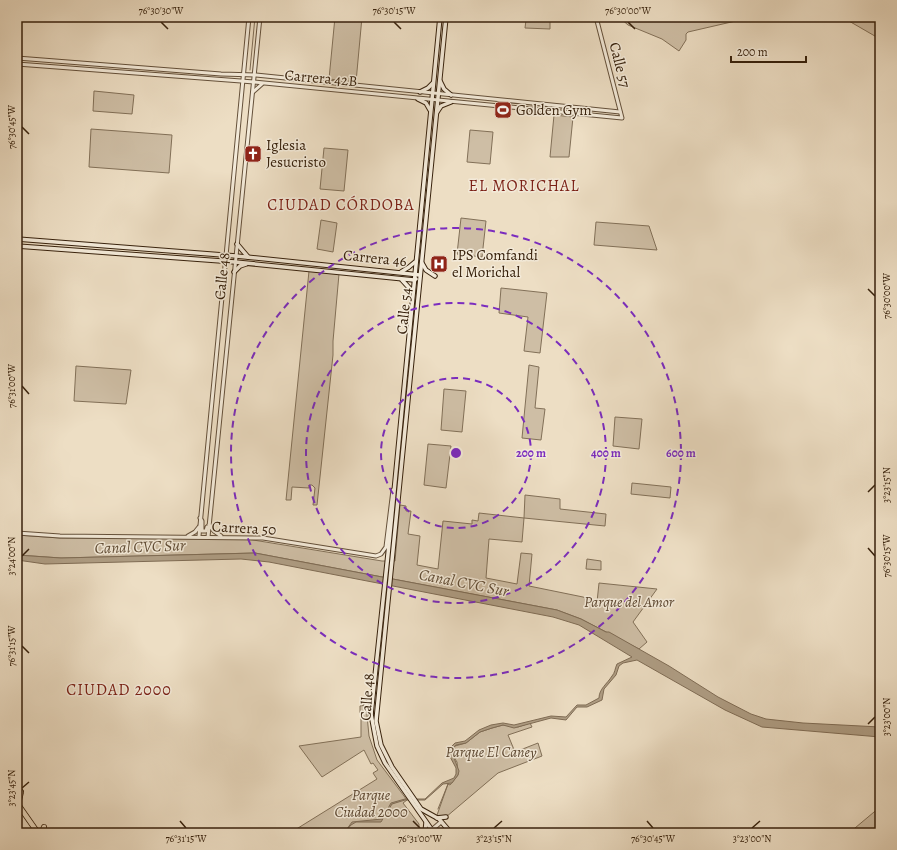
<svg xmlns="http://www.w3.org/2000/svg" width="897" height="850" viewBox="0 0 897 850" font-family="Alegreya,serif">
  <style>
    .green { fill: #cebea5; stroke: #827058 }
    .water { fill: #af9e85; stroke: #7f6c55 }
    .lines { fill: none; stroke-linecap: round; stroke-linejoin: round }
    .stream { stroke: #7f6c55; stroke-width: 1 }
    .tertiary-casing { stroke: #64503a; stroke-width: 5 }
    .secondary-casing { stroke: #37210c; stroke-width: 5.5 }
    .trunk-casing { stroke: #37210c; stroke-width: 6 }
    .tertiary { stroke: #f3ead9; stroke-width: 3 }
    .secondary { stroke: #f3ead9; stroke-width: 3.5 }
    .trunk { stroke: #eddec4; stroke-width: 4.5 }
    .ticks { fill: none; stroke: #37210c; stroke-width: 1.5 }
    .ring { fill: none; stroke: #7b2cbf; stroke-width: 2; stroke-dasharray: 7 5 }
    .labels { text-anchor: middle; stroke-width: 3; stroke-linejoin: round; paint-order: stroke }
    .street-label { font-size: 15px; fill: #37210c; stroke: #f3ead9 }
    .poi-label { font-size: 15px; fill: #37210c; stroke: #f3ead9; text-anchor: start }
    .park-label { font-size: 15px; font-style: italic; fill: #5d4832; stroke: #f3ead9 }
    .neighbourhood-label { font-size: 16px; letter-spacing: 1px; fill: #7a1f14; stroke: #f3ead9 }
    .water-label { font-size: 16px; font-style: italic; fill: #614d36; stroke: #f3ead9 }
    .centre { fill: #7b2cbf; stroke: #f3ead9; stroke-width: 2 }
    .ring-label { font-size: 12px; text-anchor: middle; font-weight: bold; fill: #7b2cbf; stroke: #f3ead9; stroke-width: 3; stroke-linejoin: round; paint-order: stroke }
    .neatline { fill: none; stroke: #37210c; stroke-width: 1.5 }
    .ticks-label { font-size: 10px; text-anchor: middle; fill: #37210c }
  </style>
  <rect width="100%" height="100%" fill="#eddec4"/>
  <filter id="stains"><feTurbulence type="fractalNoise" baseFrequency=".005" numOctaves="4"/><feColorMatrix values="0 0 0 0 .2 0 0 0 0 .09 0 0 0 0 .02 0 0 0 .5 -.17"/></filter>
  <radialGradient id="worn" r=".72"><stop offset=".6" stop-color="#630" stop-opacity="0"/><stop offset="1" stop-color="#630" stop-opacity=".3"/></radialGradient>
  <!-- green -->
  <g class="green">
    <polygon points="335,17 362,17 356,82 329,79"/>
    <polygon points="619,17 753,17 688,32 686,34 686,40 679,51 662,39 628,25"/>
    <polygon points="842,17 880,17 880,39"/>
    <polygon points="526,20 550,21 550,29 525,28"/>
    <polygon points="94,91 134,95 132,114 93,111"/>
    <polygon points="554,115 573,117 569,157 550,157"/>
    <polygon points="91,129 172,135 169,173 89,167"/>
    <polygon points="470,130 493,132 490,164 467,162"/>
    <polygon points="324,148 348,150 344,191 320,189"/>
    <polygon points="461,218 486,221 482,257 457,254"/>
    <polygon points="321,220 337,223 333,252 317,249"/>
    <polygon points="596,222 649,226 657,250 594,245"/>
    <polygon points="309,271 339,274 333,341 333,355 317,505 313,505 315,488 312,485 309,485 309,488 292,487 291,500 286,500"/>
    <polygon points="501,288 547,293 540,353 524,351 528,317 499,313"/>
    <polygon points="529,365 539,367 535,408 545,409 541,440 522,438"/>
    <polygon points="76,366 131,370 126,404 74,401"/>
    <polygon points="444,389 466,391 462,432 441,430"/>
    <polygon points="615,417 642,419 639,449 613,446"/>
    <polygon points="428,444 451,446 446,488 424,485"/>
    <polygon points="632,483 671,487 670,498 631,494"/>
    <polygon points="525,495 560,499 560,509 606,514 605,526 524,518 522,542 489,539 486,578 517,584 521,553 532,554 529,586 583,597 597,602 599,583 657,589 633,622 647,642 639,649 581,619 557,610 255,553 61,558 17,555 17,535 60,538 247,539 382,561 395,561 400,505 406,506 406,511 411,511 408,534 420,536 417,565 438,569 443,521 472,524 472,520 478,521 479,513 524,518"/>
    <polygon points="587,559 601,561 601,570 586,569"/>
    <polygon points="366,705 369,736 377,760 407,800 403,803 419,824 419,829 415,833 290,833 377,779 373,773 378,770 373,763 371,764 364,750 322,777 299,746 361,737 361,719 363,713 360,713 360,706"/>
    <polygon points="530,723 532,727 508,735 515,752 538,743 542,756 498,773 446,817 436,818 448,784 450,785 458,775 457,762 451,753 455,746 466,743 480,732 492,728 503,725 518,727"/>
    <polygon points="880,807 880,833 849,833"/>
  </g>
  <!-- water -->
  <path class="water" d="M255,553l302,57 24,9 25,13h3l60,34 49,31 33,17 15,5 37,4 77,4v10l-118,-10 -37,-17 -88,-50 -14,3 -4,3 -3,9 -12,14 -2,11 -15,7h-10l-11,13 -15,-2 -37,10 -11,-3 -11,3 -12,4 -14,11 -10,2 -5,5 8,21 -1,4 -6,8 -9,1 -18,16h-20l-13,4 -11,18h-25l-5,3 -7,8 8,-11 30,-3 9,-16 14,-4h20l17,-16 12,-5 2,-4v-6l-8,-15 2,-5 5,-5 10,-2 14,-11 12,-5 12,-2 11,2 37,-9 15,1 11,-12h9l13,-7c0,-9 8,-14 13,-22 3,-3 3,-8 5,-12l15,-7 -53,-32 -26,-8 -284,-55 -28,-3 -196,5 -28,-4v-5l44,3z"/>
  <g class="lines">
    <!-- stream -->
    <g class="stream">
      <polyline points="17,18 17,17"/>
      <polyline points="250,70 255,17"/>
      <polyline points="438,809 448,784"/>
    </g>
    <defs>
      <g id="tertiary">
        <polyline points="17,58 221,74 256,75 620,112"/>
        <polyline points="17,61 20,17"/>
        <polyline points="17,64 254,82 622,118 596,17"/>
        <polyline points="253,92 262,84"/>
        <polyline points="200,518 202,521 202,531 206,531 207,527"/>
        <polyline points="209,525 214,531 221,536"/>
        <polyline points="17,533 60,536 263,538 376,556 381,554 386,547 393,490"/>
        <polyline points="188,536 195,532 199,527"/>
        <polyline points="199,536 249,17"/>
        <polyline points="208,537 260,17"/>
        <polyline points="428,833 441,822"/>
      </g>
      <g id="secondary">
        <polyline points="446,17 376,721 381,745 392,767 421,809 439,819 451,833"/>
        <polyline points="440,81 444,89 451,95"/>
        <polyline points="420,92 428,88 433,83"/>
        <polyline points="418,99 426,103 430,110"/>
        <polyline points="437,112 441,106 451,102"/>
        <polyline points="17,239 236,256 420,275"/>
        <polyline points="237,244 248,257"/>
        <polyline points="17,246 235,262 414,280 416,279"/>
        <polyline points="422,263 426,270 435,276"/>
        <polyline points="234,272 240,266 246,264"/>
        <polyline points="401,272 409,267 415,262"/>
        <polyline points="402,280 413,292"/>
        <polyline points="371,713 366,705 372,696"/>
        <polyline points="437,818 446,817"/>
        <polyline points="425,833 426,823"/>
        <polyline points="434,833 385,763 377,746 371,714 388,554 440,17"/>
      </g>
      <g id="trunk">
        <polyline points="17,803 38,833"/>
        <polyline points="18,804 21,792"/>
        <polyline points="42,833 44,827"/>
      </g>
    </defs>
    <!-- tertiary casing -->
    <use href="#tertiary" class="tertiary-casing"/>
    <!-- secondary casing -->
    <use href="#secondary" class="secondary-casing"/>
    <!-- trunk casing -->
    <use href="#trunk" class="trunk-casing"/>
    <!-- tertiary -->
    <use href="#tertiary" class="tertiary"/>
    <!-- secondary -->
    <use href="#secondary" class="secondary"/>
    <!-- trunk -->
    <use href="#trunk" class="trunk"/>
  </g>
  <!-- ticks -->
  <path class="ticks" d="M161,22l7,7M394,22l7,7M628,22l7,7M22,127l7,7M868,289l7,7M22,386l7,8M868,492l7,-7M868,548l7,8M22,556l7,-7M22,646l7,7M868,724l7,-7M22,788l7,-6M180,821l6,7M413,821l7,7M647,821l6,7M494,828l8,-7M752,828l8,-7"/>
  <!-- distance rings -->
  <g class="ring">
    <circle cx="456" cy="453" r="75"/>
    <circle cx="456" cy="453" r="150"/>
    <circle cx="456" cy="453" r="225"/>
  </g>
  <!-- icons -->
  <defs>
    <symbol id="stadium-square" viewBox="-11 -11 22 22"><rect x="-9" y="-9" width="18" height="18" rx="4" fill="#8f2418" stroke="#f3ead9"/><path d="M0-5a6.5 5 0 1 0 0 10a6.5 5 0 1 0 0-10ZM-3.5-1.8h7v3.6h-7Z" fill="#fff"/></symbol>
    <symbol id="church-square" viewBox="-11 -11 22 22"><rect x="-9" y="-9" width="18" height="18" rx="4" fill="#8f2418" stroke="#f3ead9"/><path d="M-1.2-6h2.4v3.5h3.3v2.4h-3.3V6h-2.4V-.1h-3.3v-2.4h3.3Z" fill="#fff"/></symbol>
    <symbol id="hospital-square" viewBox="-11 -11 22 22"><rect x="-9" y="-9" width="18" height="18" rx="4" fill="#8f2418" stroke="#f3ead9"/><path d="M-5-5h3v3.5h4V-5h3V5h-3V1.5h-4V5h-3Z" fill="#fff"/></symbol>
  </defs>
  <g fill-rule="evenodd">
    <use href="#stadium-square" x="493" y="100" width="20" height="20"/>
    <use href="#church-square" x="243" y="144" width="20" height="20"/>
    <use href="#hospital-square" x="429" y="254" width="20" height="20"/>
  </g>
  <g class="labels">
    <!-- street labels -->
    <g class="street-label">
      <text transform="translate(620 65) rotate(76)" y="5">Calle 57</text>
      <text transform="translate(321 78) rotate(5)" y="5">Carrera 42B</text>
      <text transform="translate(375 258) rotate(6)" y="5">Carrera 46</text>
      <text transform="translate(222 276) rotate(-84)" y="5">Calle 48</text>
      <text transform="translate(404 311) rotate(-84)" y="5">Calle 54</text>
      <text transform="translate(244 528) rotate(3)" y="5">Carrera 50</text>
      <text transform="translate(367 697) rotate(-86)" y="5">Calle 48</text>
    </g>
    <!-- poi labels -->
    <g class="poi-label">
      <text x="516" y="115">Golden Gym</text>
      <text x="266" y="150">Iglesia<tspan x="266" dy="17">Jesucristo</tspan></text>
      <text x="452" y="260">IPS Comfandi<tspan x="452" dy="17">el Morichal</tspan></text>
    </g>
    <!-- park labels -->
    <g class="park-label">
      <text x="629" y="607">Parque del Amor</text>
      <text x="491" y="757">Parque El Caney</text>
      <text x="371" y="800">Parque<tspan x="371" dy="17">Ciudad 2000</tspan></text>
    </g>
    <!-- neighbourhood labels -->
    <g class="neighbourhood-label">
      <text x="524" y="191">EL MORICHAL</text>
      <text x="341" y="210">CIUDAD CÓRDOBA</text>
      <text x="119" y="695">CIUDAD 2000</text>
    </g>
    <!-- water labels -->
    <g class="water-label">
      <text transform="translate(140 546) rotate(-2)" y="6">Canal CVC Sur</text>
      <text transform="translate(464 582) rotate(11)" y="6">Canal CVC Sur</text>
    </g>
  </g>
  <circle cx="456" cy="453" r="6" class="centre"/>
  <g class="ring-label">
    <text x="531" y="457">200 m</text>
    <text x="606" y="457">400 m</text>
    <text x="681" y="457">600 m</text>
  </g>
  <!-- margin -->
  <rect width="897" height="850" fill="none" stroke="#eddec4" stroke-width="44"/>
  <!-- scale -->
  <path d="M731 56v6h75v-6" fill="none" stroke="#37210c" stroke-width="2"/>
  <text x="737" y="56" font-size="12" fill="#37210c" stroke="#f3ead9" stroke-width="3" paint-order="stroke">200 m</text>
  <rect x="22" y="22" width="853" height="806" class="neatline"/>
  <g class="ticks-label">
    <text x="161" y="14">76°30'30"W</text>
    <text x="394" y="14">76°30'15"W</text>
    <text x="628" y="14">76°30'00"W</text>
    <text transform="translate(11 127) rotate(-90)" y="4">76°30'45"W</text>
    <text transform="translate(886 296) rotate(-90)" y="4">76°30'00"W</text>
    <text transform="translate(11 386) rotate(-90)" y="4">76°31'00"W</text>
    <text transform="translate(886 485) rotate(-90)" y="4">3°23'15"N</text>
    <text transform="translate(886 556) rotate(-90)" y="4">76°30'15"W</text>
    <text transform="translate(11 556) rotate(-90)" y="4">3°24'00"N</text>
    <text transform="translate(11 646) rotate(-90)" y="4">76°31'15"W</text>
    <text transform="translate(886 717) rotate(-90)" y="4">3°23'00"N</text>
    <text transform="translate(11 788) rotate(-90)" y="4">3°23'45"N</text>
    <text x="186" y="842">76°31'15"W</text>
    <text x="420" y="842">76°31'00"W</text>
    <text x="494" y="842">3°23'15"N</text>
    <text x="653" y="842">76°30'45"W</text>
    <text x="752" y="842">3°23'00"N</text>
  </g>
  <rect width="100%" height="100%" filter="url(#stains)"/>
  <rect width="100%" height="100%" fill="url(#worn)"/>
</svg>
